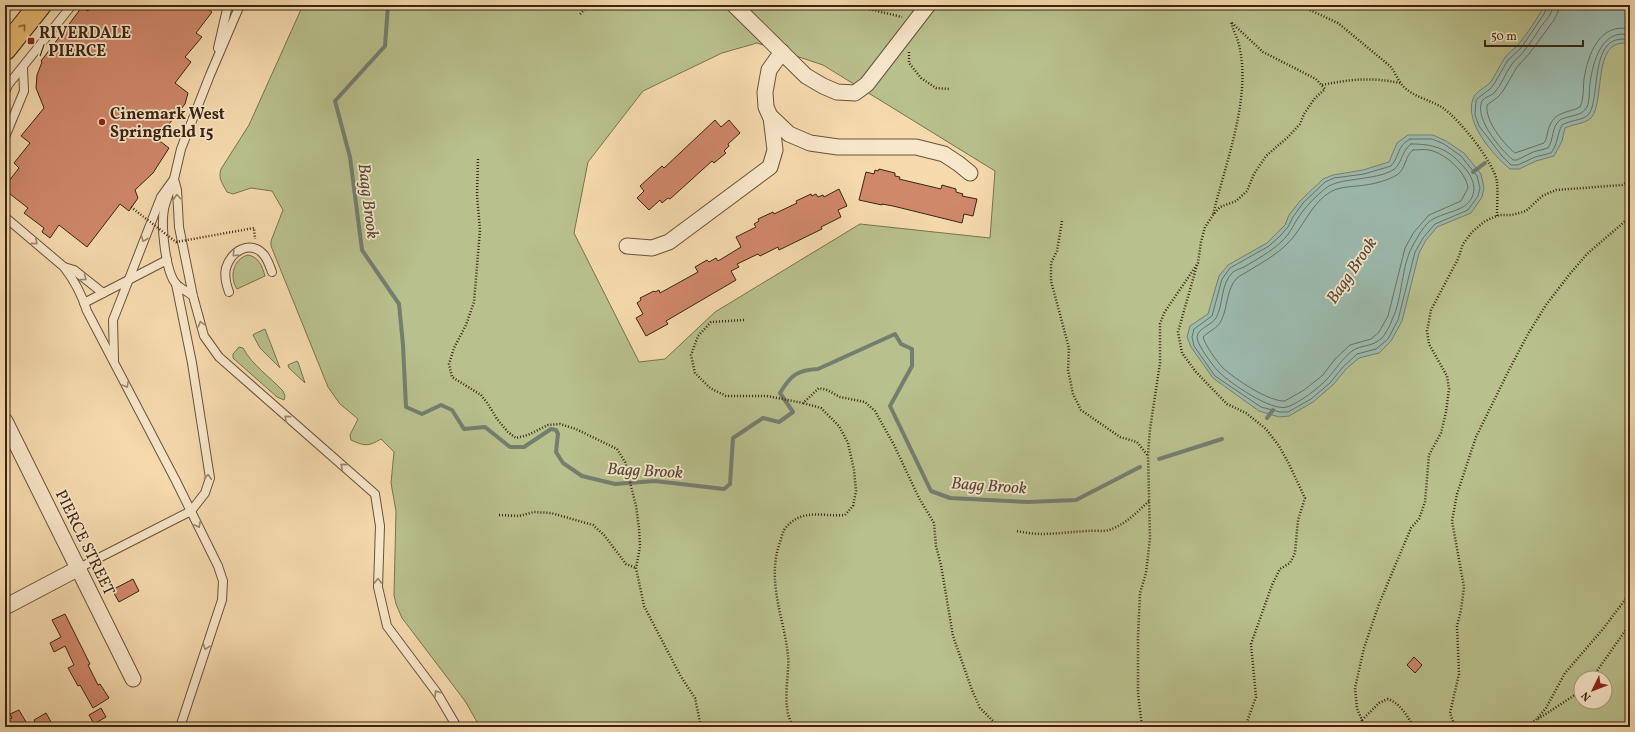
<svg xmlns="http://www.w3.org/2000/svg" width="1635" height="732" viewBox="0 0 1635 732" font-family="Vollkorn,serif">
  <style>
    .green { fill: #b8c08d; stroke: #787250; fill-rule: evenodd }
    .water { fill: #9cbaad; stroke: #747e6f }
    .lines { fill: none; stroke-linecap: round; stroke-linejoin: round }
    .shore { stroke: #6a7060; stroke-width: 1 }
    .stream { stroke: #747e6f; stroke-width: 4 }
    .building { fill: #d0886b; stroke: #392513 }
    .service-casing { stroke: #68523a; stroke-width: 10 }
    .minor-casing { stroke: #68523a; stroke-width: 17 }
    .primary-casing { stroke: #392513; stroke-width: 24 }
    .path { stroke: #392513; stroke-width: 2.5; stroke-dasharray: 1 2; stroke-linecap: butt }
    .service { stroke: #f8e7ca; stroke-width: 8 }
    .minor { stroke: #f8e7ca; stroke-width: 15 }
    .primary { stroke: #eabd76; stroke-width: 22 }
    .path-bridge { stroke: #392513; stroke-width: 2.5; stroke-dasharray: 1 2; stroke-linecap: butt }
    .oneway { stroke: #896940 }
    .oneway2 { stroke: #98866e }
    .poi-dot { fill: #8f2418; stroke: #f8e7ca; stroke-width: 1.5 }
    .labels { text-anchor: middle; stroke-width: 3.5; stroke-linejoin: round; paint-order: stroke }
    .poi-label { font-size: 16px; font-weight: bold; fill: #392513; stroke: #f8e7ca; text-anchor: start }
    .street-label { font-size: 16px; fill: #392513; stroke: #f8e7ca }
    .water-label { font-size: 17px; font-style: italic; fill: #524a3a; stroke: #f8e7ca }
  </style>
  <rect width="100%" height="100%" fill="#f5daad"/>
  <filter id="stains"><feTurbulence type="fractalNoise" baseFrequency=".005" numOctaves="4"/><feColorMatrix values="0 0 0 0 .2 0 0 0 0 .09 0 0 0 0 .02 0 0 0 .5 -.17"/></filter>
  <radialGradient id="worn" r=".72"><stop offset=".6" stop-color="#630" stop-opacity="0"/><stop offset="1" stop-color="#630" stop-opacity=".3"/></radialGradient>
  <!-- green -->
  <g class="green">
    <path d="M303,5h1327v722h-1150l-15,-26 -63,-83 -6,-14 -2,-9 2,-84 -5,-28 3,-31 -13,-13c-13,8 -17,7 -30,1l-1,-5 8,-16 -18,-15 -12,-17 -57,-141v-5l12,-31 -11,-19 -21,-3 -18,6 -6,-2c-5,-9 -9,-14 -6,-23l28,-44zM757,43l66,22 172,106 -5,67 -130,-14 -145,88 -50,47 -26,3 -65,-129 14,-71 55,-71 79,-38zM1581,678h24v24h-24z"/>
    <path d="M248,255c11,2 14,11 17,21l-28,13c-8,-12 -4,-30 11,-34z"/>
    <polygon points="265,329 280,368 260,348 253,335 254,334"/>
    <path d="M239,347l4,1c10,18 26,28 40,43l2,5 -1,4 -7,-3 -44,-39v-4z"/>
    <polygon points="297,361 298,362 305,383 289,368 288,365"/>
  </g>
  <!-- water -->
  <g class="water">
    <path d="M1545,5h85v39c-39,-9 -24,57 -39,74 -7,6 -18,6 -26,10l-3,13 -8,15 -18,5 -17,8h-9c-17,-14 -46,-47 -37,-70 3,-9 14,-11 19,-19 4,-7 8,-14 12,-21 3,-5 9,-9 13,-13 9,-10 21,-29 28,-41z"/>
    <polygon points="1408,135 1433,135 1446,141 1464,153 1481,174 1484,188 1482,197 1471,213 1437,227 1426,240 1419,253 1402,321 1391,341 1379,353 1359,358 1346,369 1333,385 1313,402 1289,416 1279,417 1259,411 1213,378 1191,347 1187,337 1190,326 1208,314 1219,276 1228,265 1267,243 1285,225 1289,215 1300,201 1323,179 1333,175 1363,170 1389,162 1397,143"/>
  </g>
  <g class="lines">
    <!-- shore -->
    <g class="shore">
      <path d="M1548,5l-4,9 -23,34 -13,12 -14,24 -4,5 -12,9 -2,3 -1,14 4,11 23,30 9,9h7l17,-8 16,-4c7,-9 6,-19 11,-28 8,-5 19,-4 26,-10 14,-15 -1,-85 42,-75"/>
      <path d="M1553,5c0,9 -8,16 -13,23 -5,8 -10,16 -16,23 -3,5 -9,8 -12,13 -7,9 -10,21 -18,29 -4,4 -12,4 -13,11 -4,17 19,45 32,56h4l16,-8 15,-4c6,-8 3,-21 12,-28 8,-5 22,-3 27,-13 3,-7 2,-17 3,-24 3,-22 12,-55 40,-48"/>
      <path d="M1559,5l-1,7 -4,8 -25,34 -12,13 -14,24 -5,6 -11,8c-2,16 16,38 28,48l29,-10c4,-6 3,-12 6,-18 6,-14 19,-12 30,-18 4,-8 3,-19 4,-28 4,-24 15,-57 46,-50"/>
      <path d="M1410,139h22l12,5 17,12 16,20 3,12 -2,8 -10,14 -33,14 -12,14 -8,14 -17,68 -10,19 -12,10 -19,5 -14,13 -13,16 -19,16 -23,13h-8l-19,-5 -46,-31 -21,-30 -2,-9 2,-8 18,-13 10,-37 8,-11 39,-22 11,-10 8,-9 5,-10 10,-14 22,-21 9,-4 30,-4 27,-8c9,-10 5,-19 19,-27z"/>
      <path d="M1411,144c22,0 36,4 51,21 12,12 19,30 1,42 -9,5 -21,7 -30,12 -9,5 -15,18 -20,26 -12,20 -10,53 -21,75 -2,6 -6,13 -10,18 -11,10 -20,6 -30,13 -10,8 -16,18 -24,27 -9,10 -29,25 -41,29 -15,5 -57,-24 -68,-35 -6,-6 -21,-26 -22,-34 -1,-9 15,-13 19,-20 8,-14 4,-34 17,-46 3,-2 8,-4 11,-5 13,-8 27,-15 38,-26 8,-7 10,-14 16,-23 7,-11 18,-22 28,-30 14,-11 48,-7 67,-18 9,-5 8,-19 18,-26z"/>
      <path d="M1413,150c5,0 11,-1 16,0 16,3 37,22 39,38l-7,13 -32,14 -15,17 -9,16 -17,68 -9,16 -8,7 -21,6 -15,14 -12,16 -19,15 -19,11c-16,1 -50,-22 -62,-33 -7,-8 -17,-21 -20,-31 6,-6 15,-9 18,-16 7,-13 5,-32 16,-43 3,-3 9,-5 13,-8 13,-8 26,-15 37,-26 16,-15 24,-42 45,-53 10,-5 22,-4 33,-6 10,-1 23,-5 32,-10 9,-6 8,-20 16,-25z"/>
    </g>
    <!-- stream -->
    <g class="stream">
      <path d="M388,5l-3,41 -50,55 15,56 12,93 37,54 4,41 3,62 16,7 19,-9 11,5 12,19 21,-2 25,20h14l27,-18 5,1 2,4 -2,18 7,11 19,13 33,8 40,-3 69,8 6,-5 3,-46 30,-20 16,4 14,-10 -13,-19c11,-18 17,-23 38,-24l77,-35 6,10 11,5v17l-22,40 41,85 19,7 78,4 48,-2 64,-33"/>
      <polyline points="1473,172 1485,163"/>
      <polyline points="1267,418 1273,410"/>
      <polyline points="1159,459 1222,439"/>
    </g>
  </g>
  <!-- building -->
  <g class="building">
    <polygon points="90,5 203,5 212,12 196,33 202,37 185,57 191,62 175,83 188,93 185,104 157,139 169,148 153,173 135,190 138,198 129,211 120,204 87,247 59,225 50,238 42,232 44,228 24,213 28,208 5,190 5,186 19,168 14,163 30,143 21,136 44,108 36,88 37,75 42,62 41,61 82,7 88,11"/>
    <polygon points="715,120 721,127 729,120 740,133 728,144 729,146 724,151 726,153 714,163 712,161 670,199 668,198 662,203 660,200 649,210 637,198 644,191 640,186 662,166 664,168"/>
    <polygon points="879,169 895,173 895,176 900,177 899,179 941,189 942,185 956,189 956,192 963,194 962,196 977,199 973,216 964,214 962,223 893,206 882,204 882,205 859,200 866,172 874,174 875,170 878,171"/>
    <polygon points="839,189 847,206 838,210 841,217 821,227 822,229 779,250 778,247 760,256 758,254 737,264 739,267 731,271 736,280 666,321 668,324 646,336 636,318 643,314 637,303 641,300 640,298 654,291 655,292 659,290 660,293 698,272 695,267 707,260 709,262 716,258 718,261 741,247 736,237 756,227 754,224 759,221 758,219 773,212 774,214 797,203 796,201 811,194 812,196 816,194 818,197 823,195 824,197"/>
    <polygon points="133,579 139,591 119,602 112,590"/>
    <polygon points="65,614 90,664 88,665 98,685 100,684 109,698 93,708 80,685 78,686 68,668 74,665 65,646 54,652 50,643 61,637 52,620"/>
    <polygon points="1414,657 1422,665 1415,673 1407,665"/>
    <polygon points="101,708 106,717 94,724 89,715"/>
    <polygon points="19,710 29,727 5,727 5,721 12,718 10,714"/>
    <polygon points="46,713 54,727 38,727 34,720"/>
  </g>
  <g class="lines">
    <defs>
      <g id="service">
        <polyline points="218,48 228,5"/>
        <polyline points="5,92 8,85 72,5"/>
        <polyline points="5,137 24,91 23,68"/>
        <path d="M5,217l59,50c10,13 18,28 23,44l89,170 42,85 5,15 -1,19 -42,127"/>
        <polyline points="64,267 74,270 103,293"/>
        <path d="M229,292c-3,-8 -5,-15 -3,-24 5,-17 25,-29 38,-13 4,5 6,12 8,17"/>
        <path d="M193,296c-5,-4 -13,-8 -17,-12 -11,-13 -15,-59 -12,-75 2,-10 7,-20 10,-30l3,11 2,37 14,69 11,40 15,21 156,137 5,32 -2,61 9,39 50,67 20,34"/>
        <polyline points="84,303 167,260"/>
        <polyline points="114,360 113,320 161,197 174,179 181,149 210,75 240,5"/>
        <polyline points="79,568 191,511 205,493 210,478 192,363 176,284"/>
      </g>
      <g id="minor">
        <polyline points="734,5 806,76 823,86 837,92 855,93 867,84 928,5"/>
        <polyline points="782,52 769,70 765,92 766,107 770,116 789,134 810,143 838,147 916,147 944,154 959,164 970,173"/>
        <polyline points="627,246 652,248 669,242 770,167 775,150 771,117"/>
        <polyline points="5,421 133,679"/>
        <polyline points="5,607 79,568"/>
      </g>
      <polyline id="primary" points="5,49 40,5"/>
    </defs>
    <!-- service casing -->
    <use href="#service" class="service-casing"/>
    <!-- minor casing -->
    <use href="#minor" class="minor-casing"/>
    <!-- primary casing -->
    <use href="#primary" class="primary-casing"/>
    <!-- path -->
    <g class="path">
      <polyline points="852,5 902,17"/>
      <path d="M1299,5l39,18 52,43c6,7 8,16 15,22 11,10 26,12 38,20 16,11 51,54 54,74 1,11 0,23 0,34"/>
      <polyline points="580,14 589,5"/>
      <polyline points="909,52 909,63 921,78 936,88 950,89"/>
      <path d="M1322,85c30,-6 48,-8 78,-2"/>
      <polyline points="478,159 477,195 480,230 474,302 466,325 454,348 449,364 452,377 481,395 488,404 497,419 508,432 516,438 528,435 548,425 560,424 576,429 617,449 625,462 636,506 639,528 640,547 636,568 644,606 680,675 695,698 701,727"/>
      <polyline points="1062,221 1057,251 1051,263 1051,281 1069,348 1068,370 1073,394 1081,410 1120,437 1137,442 1148,456"/>
      <polyline points="1197,265 1178,332 1182,353 1196,372 1227,404 1246,413 1266,429 1279,446 1288,462 1305,498 1298,520 1295,553 1290,563 1280,569 1272,585 1251,644 1256,697 1245,727"/>
      <polyline points="744,320 711,322 698,336 691,355 695,373 710,388 726,396 767,396 803,403 819,388 827,390 840,397 865,402 875,411 894,445 919,498 934,523 936,546 941,565 953,636 972,690 980,708 999,727"/>
      <polyline points="499,515 519,516 534,512 551,513 593,525 604,535 626,564 636,568"/>
      <path d="M1017,531c26,6 45,1 71,0 6,-1 15,1 21,-1 16,-5 28,-18 40,-29"/>
      <polyline points="1592,678 1630,624"/>
      <polyline points="1538,719 1581,691"/>
      <path d="M1362,720l17,-17 9,-4c13,5 19,17 26,28"/>
      <path d="M794,727c-14,-19 -4,-51 -6,-72 -4,-37 -21,-72 -9,-110 2,-5 3,-11 5,-15 17,-23 38,-13 61,-15l8,-9 3,-15 -2,-21 -6,-27 -9,-17 -18,-18 -18,-5"/>
      <path d="M1142,727l-4,-34v-57l2,-43 6,-20 4,-35 -2,-84 2,-25 10,-66v-39l4,-11 34,-50 3,-21 4,-15 8,-12 7,-8 16,-6 11,-10 7,-17 12,-18 22,-19 12,-13 4,-10 11,-16 10,-9 -9,-10 -53,-27 -32,-30c2,8 6,15 8,23 13,52 -14,119 -26,170"/>
      <polyline points="1361,727 1362,720 1357,709 1355,688 1364,648 1379,604 1411,528 1419,519 1425,502 1429,455 1441,433 1446,412 1449,389 1447,376 1429,344 1427,331 1431,310 1458,259 1463,244 1472,232 1485,221 1499,215 1512,215 1526,211 1542,196 1556,190 1622,185 1630,181"/>
      <polyline points="1455,727 1450,713 1459,674 1457,626 1461,610 1464,587 1452,521 1457,494 1476,437 1509,370 1528,334 1546,305 1569,275 1587,254 1630,217"/>
      <polyline points="1523,727 1536,720 1546,708 1565,673 1603,629 1630,593"/>
    </g>
    <!-- service -->
    <use href="#service" class="service"/>
    <!-- minor -->
    <use href="#minor" class="minor"/>
    <!-- primary -->
    <use href="#primary" class="primary"/>
    <!-- path-bridge -->
    <polyline class="path-bridge" points="131,207 176,242 254,228 255,239"/>
  </g>
  <!-- one-way arrows -->
  <defs><path id="oneway-chevron" d="M-2-3.5L2.5 0L-2 3.5" fill="none" stroke-width="1.6" stroke-linecap="round" stroke-linejoin="round"/></defs>
  <use class="oneway" href="#oneway-chevron" transform="translate(23 27) rotate(-51)"/>
  <g class="oneway2">
    <use href="#oneway-chevron" transform="translate(177 197) rotate(-94)"/>
    <use href="#oneway-chevron" transform="translate(144 239) rotate(112)"/>
    <use href="#oneway-chevron" transform="translate(35 242) rotate(41)"/>
    <use href="#oneway-chevron" transform="translate(235 254) rotate(135)"/>
    <use href="#oneway-chevron" transform="translate(84 278) rotate(37)"/>
    <use href="#oneway-chevron" transform="translate(201 324) rotate(-106)"/>
    <use href="#oneway-chevron" transform="translate(126 385) rotate(62)"/>
    <use href="#oneway-chevron" transform="translate(287 418) rotate(-139)"/>
    <use href="#oneway-chevron" transform="translate(343 466) rotate(-140)"/>
    <use href="#oneway-chevron" transform="translate(208 477) rotate(-87)"/>
    <use href="#oneway-chevron" transform="translate(198 525) rotate(63)"/>
    <use href="#oneway-chevron" transform="translate(378 581) rotate(-90)"/>
    <use href="#oneway-chevron" transform="translate(206 647) rotate(108)"/>
    <use href="#oneway-chevron" transform="translate(437 693) rotate(-123)"/>
  </g>
  <!-- markers -->
  <g class="poi-dot">
    <rect x="27" y="37" width="8" height="8" rx="2"/>
    <circle cx="102" cy="122" r="4"/>
  </g>
  <g class="labels">
    <!-- poi labels -->
    <g class="poi-label">
      <text x="39" y="38">RIVERDALE<tspan x="39" dy="18">/ PIERCE</tspan></text>
      <text x="110" y="119">Cinemark West<tspan x="110" dy="18">Springfield 15</tspan></text>
    </g>
    <!-- street labels -->
    <g class="street-label">
      <text transform="translate(86 542) rotate(64)" y="6">PIERCE STREET</text>
    </g>
    <!-- water labels -->
    <g class="water-label">
      <text transform="translate(369 201) rotate(83)" y="6">Bagg Brook</text>
      <text transform="translate(1351 270) rotate(-56)" y="6">Bagg Brook</text>
      <text transform="translate(645 470) rotate(3)" y="6">Bagg Brook</text>
      <text transform="translate(989 485) rotate(4)" y="6">Bagg Brook</text>
    </g>
  </g>
  <!-- margin -->
  <rect width="1635" height="732" fill="none" stroke="#f5daad" stroke-width="20"/>
  <rect x="6" y="6" width="1623" height="720" fill="none" stroke="#392513" stroke-width="2"/>
  <rect x="10" y="10" width="1615" height="712" fill="none" stroke="#392513"/>
  <!-- north arrow -->
  <g transform="translate(1593 690) rotate(227)"><circle r="19" fill="#f8e7ca" stroke="#ac9981"/>
  <path d="M0-3L7 15L0 10L-7 15Z" fill="#8f2418"/>
  <text y="-6" font-size="11" font-weight="bold" text-anchor="middle" fill="#392513">N</text>
  </g>
  <!-- scale -->
  <path d="M1485 40v6h98v-6" fill="none" stroke="#392513" stroke-width="2"/>
  <text x="1491" y="40" font-size="12" fill="#392513" stroke="#f8e7ca" stroke-width="3" paint-order="stroke">50 m</text>
  <rect width="100%" height="100%" filter="url(#stains)"/>
  <rect width="100%" height="100%" fill="url(#worn)"/>
</svg>
